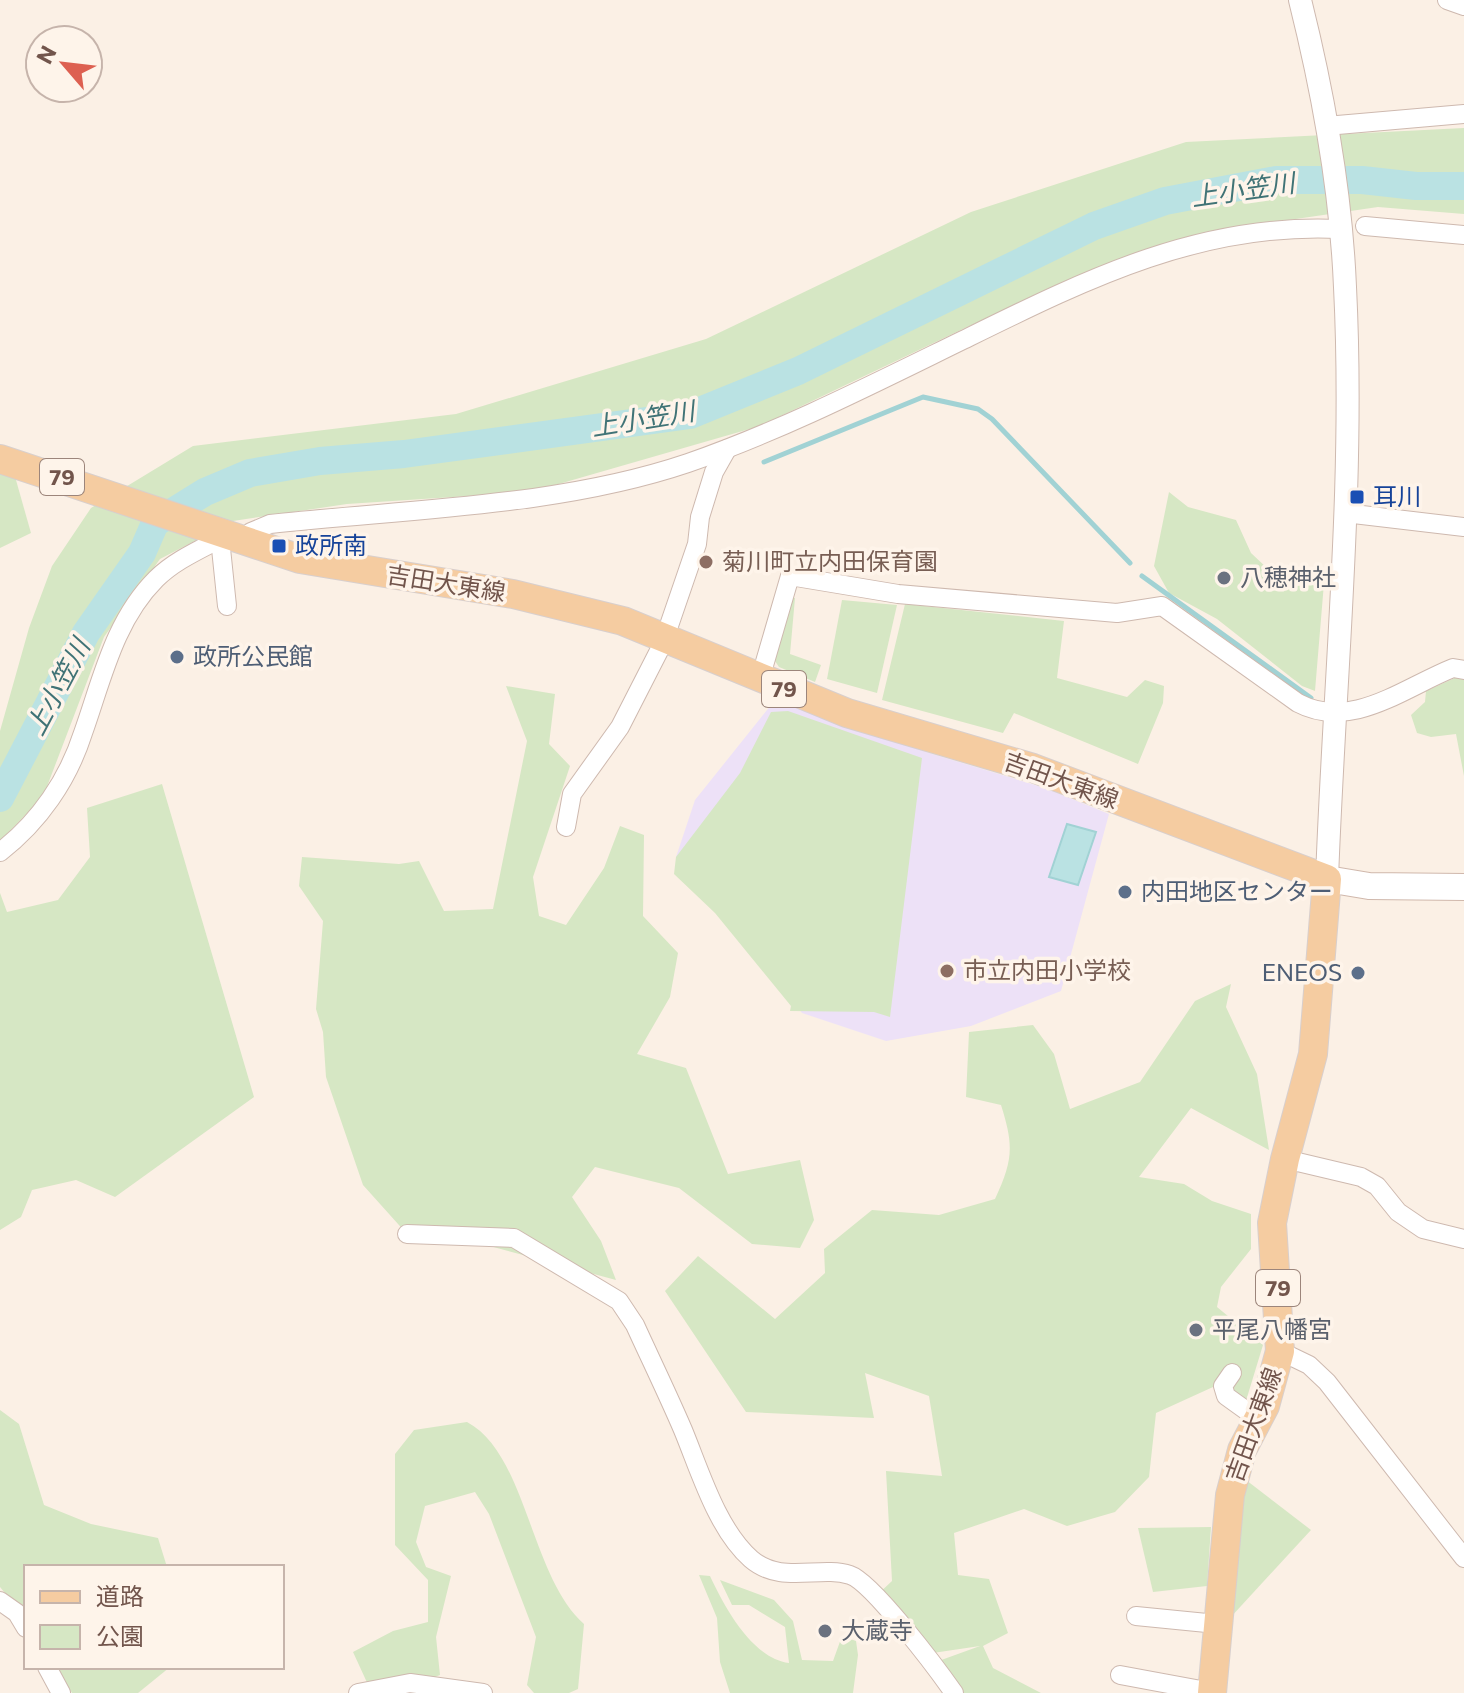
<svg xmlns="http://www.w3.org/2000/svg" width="1464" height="1693" viewBox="0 0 1464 1693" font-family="Commissioner,'Noto Sans JP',sans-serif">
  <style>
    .education { fill: #ede1f7 }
    .green { fill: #d6e7c4 }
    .water { fill: #bae2e3; stroke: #a1d2d4; stroke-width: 2 }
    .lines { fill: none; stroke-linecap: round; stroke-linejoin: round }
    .stream { stroke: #a1d2d4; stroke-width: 5 }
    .river { stroke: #bae2e3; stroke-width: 28 }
    .minor-casing { stroke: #ceb9af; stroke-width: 20 }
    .tertiary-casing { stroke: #ceb9af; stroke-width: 24 }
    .secondary-casing { stroke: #d0b8ac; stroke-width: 28 }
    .primary-casing { stroke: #d8cfcd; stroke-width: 30 }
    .minor { stroke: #fff; stroke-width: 18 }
    .tertiary { stroke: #fff; stroke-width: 22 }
    .secondary { stroke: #fff; stroke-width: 26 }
    .primary { stroke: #f5cca1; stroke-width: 28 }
    .transit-dot { fill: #1a4fb4; stroke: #fef4ea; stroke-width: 3 }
    .education-dot { fill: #8d6e63; stroke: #fef4ea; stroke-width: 3 }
    .worship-dot { fill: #6b7280; stroke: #fef4ea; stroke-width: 3 }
    .service-dot { fill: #5c6f8a; stroke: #fef4ea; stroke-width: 3 }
    .labels { text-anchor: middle; stroke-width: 7; stroke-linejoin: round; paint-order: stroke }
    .shield { fill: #fef4ea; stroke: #9c857b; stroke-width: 2 }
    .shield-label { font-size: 22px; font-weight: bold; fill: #72554c }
    .transit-label { font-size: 24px; fill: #164399; stroke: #fef4ea; text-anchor: start }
    .education-label { font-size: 24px; fill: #785e54; stroke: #fef4ea; text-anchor: start }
    .worship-label { font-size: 24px; fill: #5b616d; stroke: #fef4ea; text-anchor: start }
    .street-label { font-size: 24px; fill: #72554c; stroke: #fef4ea }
    .service-label { font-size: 24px; fill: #4e5e75; stroke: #fef4ea; text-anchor: start }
    .water-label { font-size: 26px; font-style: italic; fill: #407376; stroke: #fef4ea }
  </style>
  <rect width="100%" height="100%" fill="#fbf0e5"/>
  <!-- education -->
  <polygon class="education" points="775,700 929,753 1045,788 1109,814 1061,991 971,1026 886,1041 802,1013 676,857 695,800"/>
  <!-- green -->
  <g class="green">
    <polygon points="1464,128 1464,214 1378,207 1247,226 1137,253 967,327 760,426 531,492 347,504 233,521 160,559 104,637 43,797 0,841 0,731 29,628 52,566 91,508 193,446 456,414 706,339 971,212 1186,142"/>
    <polygon points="0,472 14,473 31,533 0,548"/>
    <polygon points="1169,492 1188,507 1236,520 1251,553 1287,587 1324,583 1315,691 1302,686 1217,619 1169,593 1154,566"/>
    <polygon points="787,597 795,598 790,654 821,665 815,682 779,667 775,661"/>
    <polygon points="842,600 897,605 877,693 827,679"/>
    <polygon points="905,604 1064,621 1057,678 1127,697 1145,680 1164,686 1163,703 1138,764 1014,713 1003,733 882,700"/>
    <polygon points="1457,677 1464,678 1464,776 1456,734 1431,737 1417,733 1411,715 1425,702 1426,691"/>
    <polygon points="506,686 555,694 549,744 570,766 533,877 539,916 566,925 604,868 620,826 644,835 643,916 678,953 670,997 637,1054 686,1068 728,1174 800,1160 814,1220 800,1248 752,1244 679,1188 595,1167 572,1197 601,1241 616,1280 438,1232 407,1234 363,1185 326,1077 323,1032 316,1009 323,921 299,886 302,857 399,864 419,861 444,911 493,909 527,741"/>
    <polygon points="788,711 922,758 890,1017 874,1012 790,1011 791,1006 715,913 674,874 676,857 740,773 771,712"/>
    <polygon points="162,784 254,1097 115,1197 76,1180 32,1190 21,1217 0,1230 0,893 7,912 58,900 90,857 87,808"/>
    <path d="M1231,984l-5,23 31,67 12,76 -78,-42 -52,69 45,7 28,17 39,13v35l-30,38 -4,20 46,38 -18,59 -32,-17 -57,26 -7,64 -34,35 -48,14 -43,-17 -70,24 4,42 31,4 19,54 -25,13 10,22 48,25h-85l-23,-30 47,-17 -54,8 -50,-58 16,-15 -6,-110 56,5 -13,-80 -64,-23 9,45 -128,-6 -81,-121 33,-35 77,63 50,-46 -1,-24 48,-39 67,5 56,-16c18,-39 19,-53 6,-94l-35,-8 3,-65 64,-7 21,29 16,55 70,-27 55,-81z"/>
    <polygon points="0,1410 19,1424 44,1505 91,1524 158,1538 167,1567 26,1567 26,1618 0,1587"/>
    <path d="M467,1422c60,32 63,154 117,202l-6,65 -9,4h-35l-7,-8 9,-48 -47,-123 -14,-22 -50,14 -9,36 10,25 25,9 -15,61 4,38 -23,9 -47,5 -17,-37 40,-21 35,-9v-42l-33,-35v-91l19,-24z"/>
    <polygon points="1246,1480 1311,1530 1230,1618"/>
    <polygon points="1211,1527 1207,1586 1153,1592 1138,1528"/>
    <path d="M699,1575l11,1c15,32 42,82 79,87l-4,-36 -36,-22h-17l-12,-25 54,20 19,21 9,39 31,1 9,-25 14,5 2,14 -5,38h-123l-10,-31 -3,-44z"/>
    <polygon points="56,1667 170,1667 138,1693 72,1693"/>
  </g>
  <!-- water -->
  <polygon class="water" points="1067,824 1096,832 1078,885 1049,877"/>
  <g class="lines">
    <!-- stream -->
    <g class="stream">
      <polyline points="764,462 923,397 978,409 992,419 1130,563"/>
      <polyline points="1142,576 1311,698"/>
    </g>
    <!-- river -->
    <polyline class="river" points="0,798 86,633 142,553 155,523 205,492 250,473 320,461 404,454 690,415 798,371 1094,226 1165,201 1276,180 1362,180 1416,186 1464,186"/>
    <defs>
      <g id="minor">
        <polyline points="1447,0 1464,6"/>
        <polyline points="1326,126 1464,114"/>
        <polyline points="1365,226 1464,235"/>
        <polyline points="1345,513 1464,527"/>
        <polyline points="220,539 227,606"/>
        <path d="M244,540l7,-8 19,-8c136,-15 288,-17 418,-61 95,-33 185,-79 275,-123 122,-60 237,-118 377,-111"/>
        <path d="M760,679l30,-103 108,18 219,19 45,-7 136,97c53,28 105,-15 155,-35l11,2"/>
        <polyline points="566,827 572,794 620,727 663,643 697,544 700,517 714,472 727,449"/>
        <path d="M0,852c39,-30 68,-72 83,-119 19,-53 31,-112 73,-154 20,-20 48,-31 73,-45"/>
        <polyline points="1285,1159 1361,1177 1377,1186 1398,1212 1423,1229 1464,1239"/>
        <path d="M407,1234l107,4 105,63 16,24c16,35 33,70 48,105 17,41 34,99 68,129 30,26 68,6 99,16 22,7 88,95 104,118"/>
        <polyline points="1280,1351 1309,1365 1327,1382 1464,1558"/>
        <polyline points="1232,1373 1223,1386 1226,1396 1258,1419"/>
        <polyline points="0,1601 17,1613 26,1628"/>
        <polyline points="1136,1616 1217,1624"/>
        <polyline points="47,1667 61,1693"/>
        <polyline points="1120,1675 1212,1692"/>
        <polyline points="358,1693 410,1683 483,1693"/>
      </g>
      <path id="tertiary" d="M1300,0c23,92 41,191 45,287 10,197 -11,395 -18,592"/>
      <polyline id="secondary" points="1327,879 1369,886 1464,887"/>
      <polyline id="primary" points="0,459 300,559 513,594 623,621 847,713 1033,768 1327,879 1313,1054 1285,1159 1272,1223 1280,1351 1265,1406 1242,1450 1230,1495 1212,1693"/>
    </defs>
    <!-- minor casing -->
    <use href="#minor" class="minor-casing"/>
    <!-- tertiary casing -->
    <use href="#tertiary" class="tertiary-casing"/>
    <!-- secondary casing -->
    <use href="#secondary" class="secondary-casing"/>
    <!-- primary casing -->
    <use href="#primary" class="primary-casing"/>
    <!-- minor -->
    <use href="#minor" class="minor"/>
    <!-- tertiary -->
    <use href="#tertiary" class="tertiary"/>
    <!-- secondary -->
    <use href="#secondary" class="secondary"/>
    <!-- primary -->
    <use href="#primary" class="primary"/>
  </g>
  <!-- markers -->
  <g class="transit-dot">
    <rect x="1349" y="489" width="16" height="16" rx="4"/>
    <rect x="271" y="538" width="16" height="16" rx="4"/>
  </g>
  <g class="education-dot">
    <circle cx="706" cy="562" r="8"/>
    <circle cx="947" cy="971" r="8"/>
  </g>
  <g class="worship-dot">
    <circle cx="1224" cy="578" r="8"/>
    <circle cx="1196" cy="1330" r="8"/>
    <circle cx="825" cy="1631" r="8"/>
  </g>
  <g class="service-dot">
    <circle cx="177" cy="657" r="8"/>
    <circle cx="1125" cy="892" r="8"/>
    <circle cx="1358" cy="973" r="8"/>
  </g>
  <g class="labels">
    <!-- shield labels -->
    <g class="shield">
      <rect x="40" y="459" width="44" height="36" rx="6"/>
      <rect x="762" y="671" width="44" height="36" rx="6"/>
      <rect x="1256" y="1270" width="44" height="36" rx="6"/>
    </g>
    <g class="shield-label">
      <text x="62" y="485">79</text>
      <text x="784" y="697">79</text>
      <text x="1278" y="1296">79</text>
    </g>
    <!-- transit labels -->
    <g class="transit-label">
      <text x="1373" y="505">耳川</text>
      <text x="295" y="554">政所南</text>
    </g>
    <!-- education labels -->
    <g class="education-label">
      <text x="722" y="570">菊川町立内田保育園</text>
      <text x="963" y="979">市立内田小学校</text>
    </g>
    <!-- worship labels -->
    <g class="worship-label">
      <text x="1240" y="586">八穂神社</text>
      <text x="1212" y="1338">平尾八幡宮</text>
      <text x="841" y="1639">大蔵寺</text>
    </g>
    <!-- street labels -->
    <g class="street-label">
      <text transform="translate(446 584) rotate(9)" y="8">吉田大東線</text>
      <text transform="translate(1061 781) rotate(20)" y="8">吉田大東線</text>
      <text transform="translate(1254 1425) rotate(-70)" y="8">吉田大東線</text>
    </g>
    <!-- service labels -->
    <g class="service-label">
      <text x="193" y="665">政所公民館</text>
      <text x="1141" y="900">内田地区センター</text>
      <text x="1342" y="981" text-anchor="end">ENEOS</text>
    </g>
    <!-- water labels -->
    <g class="water-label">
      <text transform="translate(1243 190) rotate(-8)" y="9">上小笠川</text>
      <text transform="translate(643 419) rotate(-9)" y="9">上小笠川</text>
      <text transform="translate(58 687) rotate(-62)" y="9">上小笠川</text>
    </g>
  </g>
  <!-- legend -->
  <rect x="24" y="1565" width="260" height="104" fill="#fef4ea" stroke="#c6b4ab" stroke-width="2"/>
  <rect x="40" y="1591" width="40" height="12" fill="#f5cca1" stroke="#c6b4ab" stroke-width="2"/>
  <text x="96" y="1605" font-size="24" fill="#72554c">道路</text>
  <rect x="40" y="1625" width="40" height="24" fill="#d6e7c4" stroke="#c6b4ab" stroke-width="2"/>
  <text x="96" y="1645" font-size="24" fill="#72554c">公園</text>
  <!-- north arrow -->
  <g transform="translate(64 64) rotate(298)"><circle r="38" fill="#fef4ea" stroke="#c6b4ab" stroke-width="2"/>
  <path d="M0-6L14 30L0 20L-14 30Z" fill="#dd6051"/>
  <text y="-12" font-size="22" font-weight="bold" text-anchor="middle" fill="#72554c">N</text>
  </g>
</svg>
